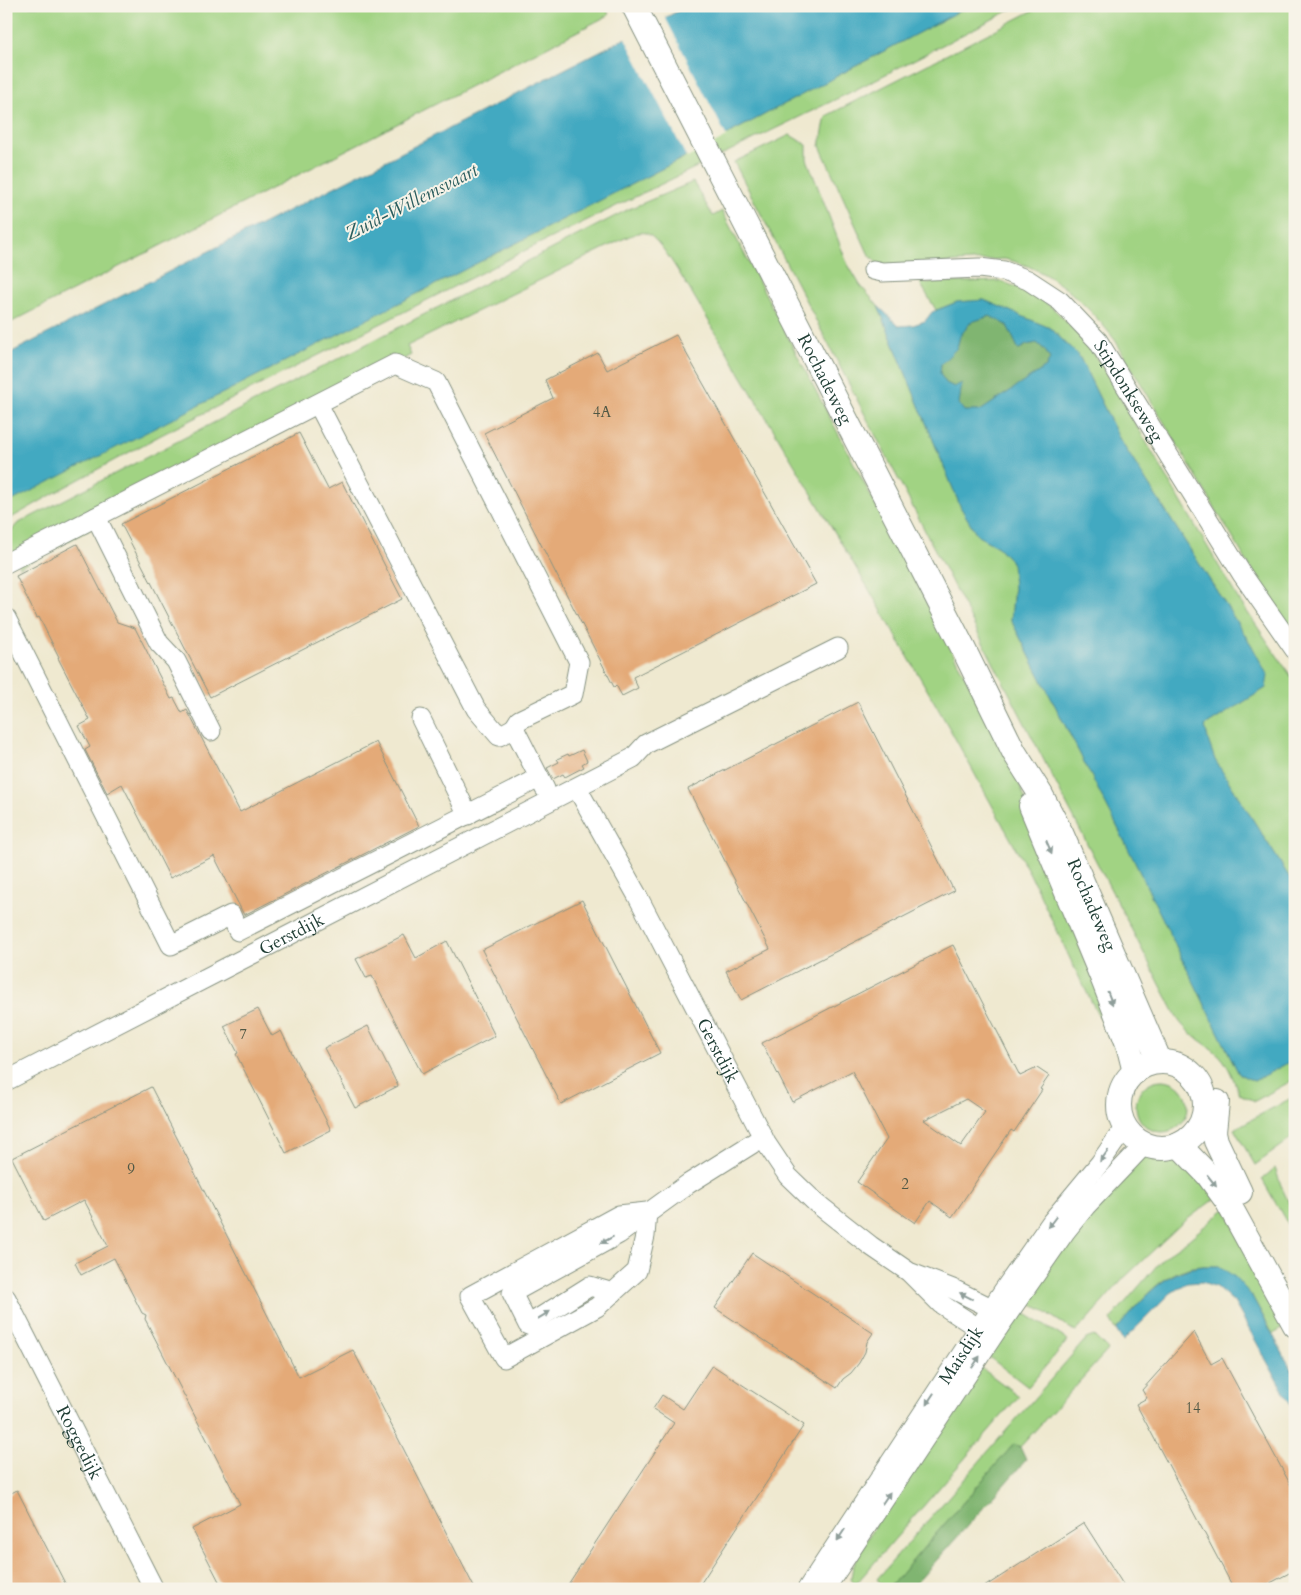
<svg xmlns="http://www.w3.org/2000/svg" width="1301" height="1595" viewBox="0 0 1301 1595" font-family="Cardo,serif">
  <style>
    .green { fill: #a1d383; stroke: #60885c }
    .forest { fill: #80b571; stroke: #507952 }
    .water { fill: #42a9c1; stroke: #30737a; fill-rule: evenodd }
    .pier { fill: #efe9d0 }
    .building { fill: #e4aa78; fill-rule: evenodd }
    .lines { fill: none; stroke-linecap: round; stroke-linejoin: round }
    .minor-casing { stroke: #879382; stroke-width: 21 }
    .major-casing { stroke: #879382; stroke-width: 26 }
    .minor { stroke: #fff; stroke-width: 19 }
    .major { stroke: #fff; stroke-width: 24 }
    .oneway { fill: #8f9e9a }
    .labels { text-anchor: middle; stroke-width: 4; stroke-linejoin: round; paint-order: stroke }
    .number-label { font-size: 15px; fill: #505845 }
    .street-label { font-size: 18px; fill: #1f3d34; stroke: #f7f3e8 }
    .water-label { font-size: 19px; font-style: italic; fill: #2a5d5e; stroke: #f7f3e8 }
  </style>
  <rect width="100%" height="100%" fill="#f7f3e8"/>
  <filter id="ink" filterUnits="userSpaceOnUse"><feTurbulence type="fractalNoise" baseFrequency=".02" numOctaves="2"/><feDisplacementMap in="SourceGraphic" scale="10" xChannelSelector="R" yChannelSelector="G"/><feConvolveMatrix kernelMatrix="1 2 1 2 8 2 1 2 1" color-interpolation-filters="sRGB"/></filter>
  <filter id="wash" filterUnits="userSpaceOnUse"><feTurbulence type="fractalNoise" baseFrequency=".0096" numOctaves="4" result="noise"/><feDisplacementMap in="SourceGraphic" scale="20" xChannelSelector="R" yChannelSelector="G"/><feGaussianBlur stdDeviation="1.12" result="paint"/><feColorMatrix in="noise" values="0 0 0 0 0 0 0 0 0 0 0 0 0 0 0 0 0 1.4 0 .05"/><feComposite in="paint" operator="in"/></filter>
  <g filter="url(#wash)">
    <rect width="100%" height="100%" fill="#efe9d0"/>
    <!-- green -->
    <g class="green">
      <polygon points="6,6 606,6 609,15 6,325"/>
      <polygon points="969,6 1018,6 855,90 528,249 161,435 65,487 6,521 7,503 679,160"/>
      <path d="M1042,6h253v631l-27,-40 -153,-257c-28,-36 -64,-72 -111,-81l-124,8 -12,-14 -48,-107 6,-30z"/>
      <path d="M790,135l17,10v14l40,104 13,22 18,21 83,202 17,28 20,11 14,15 2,25 -3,33 108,210 120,244 15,7 41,-22v20l-40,22 -16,-7c-5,-13 -10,-29 -20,-39 -14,-13 -28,-18 -40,-34l-445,-859z"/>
      <path d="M693,182l20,34 9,-5 291,557 113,290 -1,10 -52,-103 -43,-91 -79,-143 -74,-128 -185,-310c-9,-13 -32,-55 -46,-60 -7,-2 -16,3 -23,6l-216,107 4,9 -391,212 -14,-26v-3l11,-14 612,-315z"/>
      <path d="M1001,281c11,5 23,8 33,14 26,14 48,45 66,68l137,234 58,85v204l-80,-126 -6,-17 -4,-17 61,-38 -14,-42 -132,-206 -41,-84 -29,-28 -66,-28 -27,2 -21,8 -16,-27z"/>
      <circle cx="1162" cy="1106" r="26"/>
      <polygon points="1295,1096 1295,1136 1255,1165 1234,1129"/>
      <polygon points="1157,1153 1174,1155 1217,1197 1181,1224 1124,1278 1076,1332 1025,1299 1064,1243 1139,1158"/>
      <polygon points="1275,1168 1282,1188 1295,1216 1295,1237 1262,1179"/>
      <path d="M1225,1209l63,117 -15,8 -21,-38 -33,-30c-10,0 -20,-1 -30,2 -32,8 -53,39 -73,62l-6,-10 55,-64 23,-16z"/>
      <polygon points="1015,1312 1022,1312 1068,1340 1028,1387 989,1357"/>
      <polygon points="1094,1336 1108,1350 1020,1447 1014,1444 888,1589 885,1589 877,1579 1086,1339"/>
      <polygon points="980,1367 1019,1396 855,1585 851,1578 853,1566 883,1510"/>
    </g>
    <!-- forest -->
    <g class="forest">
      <polygon points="990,316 1007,325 1019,350 1026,345 1037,343 1045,350 1050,359 1046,367 980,411 964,411 959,404 961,384 954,387 946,383 940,374 941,364 957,348 960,336 971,322"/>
      <polygon points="1014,1444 1020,1447 1026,1460 911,1589 888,1589"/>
    </g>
    <!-- water -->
    <g class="water">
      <path d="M688,6h281l-290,154 -673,344v-149zM670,28l3,8 -39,19 -3,-8zM716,118l4,8 -39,19 -4,-7z"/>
      <path d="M984,300l66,28 29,28 41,84 132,206 16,30 -2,12 -61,38 4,17 6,17 80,126v173l-41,22 -15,-7 -120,-244 -108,-210 3,-33 -2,-25 -14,-15 -20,-11 -17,-28 -83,-202 21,20 14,-1 12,-4 7,-9 25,-10zM990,316l17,9 12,25 7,-5 11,-2 8,7 5,9 -4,8 -66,44h-16l-5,-7 3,-21 -8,4 -8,-4 -6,-9 1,-10 16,-16 3,-12 11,-14z"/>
      <path d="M1203,1266h16l16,11 17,19 43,80v36l-61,-110 -17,-15 -15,-5 -15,1 -16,10 -48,48 -7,-11c26,-30 46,-59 87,-64z"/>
    </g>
    <!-- pier -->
    <polygon class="pier" points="664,15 727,137 687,158 624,36"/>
    <g id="blocks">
      <!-- building -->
      <g class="building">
        <polygon points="676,335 816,584 633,677 638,688 622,696 616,685 614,687 484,433 553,398 545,380 598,353 607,370"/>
        <polygon points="299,433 328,489 342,482 402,599 210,697 121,524"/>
        <polygon points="77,544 117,622 135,628 171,699 174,698 182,713 187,710 240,812 376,742 419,826 244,915 214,856 170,878 122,784 107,793 85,750 90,747 79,726 90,720 58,658 59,657 39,617 37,618 16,576"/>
        <polygon points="858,702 954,891 741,1000 726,971 770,949 688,789"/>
        <polygon points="582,750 587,761 582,764 584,767 565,777 563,774 553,779 547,768 559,762 557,759 568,754 569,756"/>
        <polygon points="582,900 660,1053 561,1104 482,950"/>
        <polygon points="404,935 416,958 447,941 495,1036 422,1074 372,976 366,978 356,959"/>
        <path d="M953,945l67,131 17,-8 12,8 -9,13 2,1 -28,42 -3,-2 -59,87 -22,-16 -15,22 -58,-41 30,-43 -35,-68 -60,31 -30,-59zM966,1099l19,13 -24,34 -37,-26z"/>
        <polygon points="258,1009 272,1036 281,1031 331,1130 286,1153 236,1054 238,1053 224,1026"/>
        <polygon points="368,1026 398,1086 355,1108 324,1048"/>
        <polygon points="151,1087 299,1377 353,1350 475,1589 223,1589 192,1529 240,1504 145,1319 146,1315 142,1313 114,1258 81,1275 75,1263 108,1246 84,1200 44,1221 12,1158"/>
        <polygon points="752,1253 873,1333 867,1342 865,1352 859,1363 851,1373 843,1379 837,1388 715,1308"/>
        <polygon points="1194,1332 1211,1364 1222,1358 1295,1493 1295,1570 1259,1589 1234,1589 1136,1404 1147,1398 1142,1390"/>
        <polygon points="712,1365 804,1425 697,1589 565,1589 674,1423 653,1409 662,1395 683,1409"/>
        <polygon points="17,1490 68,1589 6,1589 6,1496"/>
        <polygon points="1084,1523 1126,1589 981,1589"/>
      </g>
    </g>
  </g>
  <g filter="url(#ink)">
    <use href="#blocks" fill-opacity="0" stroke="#879382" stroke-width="1"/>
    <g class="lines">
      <defs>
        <g id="minor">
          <path id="s1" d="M873,270l9,2 97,-4 25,3 24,9 32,21 38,40 144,233 53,76"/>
          <polyline points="318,404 476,709 499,736 514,728 545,789"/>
          <polyline points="96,517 159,643 176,661 211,731"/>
          <polyline points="6,563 395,364 436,382 579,662 573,694 519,720 514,728"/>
          <polyline points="6,618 171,945 231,915 238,931 539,778"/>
          <polyline points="421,719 468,815"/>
          <path id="s2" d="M577,788l60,107 129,248 22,33 27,26 56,44 38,26 32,32 37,24 21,-1 -8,-19 -38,-19 -44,-17"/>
          <path id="s3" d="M6,1081l627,-323 13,-14 192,-96"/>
          <polygon points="647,1212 645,1236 637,1271 597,1307 504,1358 470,1296 619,1215"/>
          <polyline points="613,1293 590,1286 528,1325 512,1293 619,1234 688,1184 763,1137"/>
          <path id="s4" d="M6,1298l148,291"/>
          <path id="s5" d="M807,1589l196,-298 49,-70 48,-58 25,-36"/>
          <polyline points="825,1589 999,1327 1065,1232 1086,1206 1145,1144"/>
        </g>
        <g id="major">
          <path id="s6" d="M634,6l329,642 51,104 27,43 20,38 99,229"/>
          <polyline points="1031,806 1104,982 1128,1044 1135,1072"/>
          <circle cx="1162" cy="1105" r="43"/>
          <polyline points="1217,1102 1214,1132 1216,1141 1240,1192"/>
          <polyline points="1179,1145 1208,1175 1227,1201 1295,1325"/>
        </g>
      </defs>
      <!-- minor casing -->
      <use href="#minor" class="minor-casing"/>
      <!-- major casing -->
      <use href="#major" class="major-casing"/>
      <!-- minor -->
      <use href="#minor" class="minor"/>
      <!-- major -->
      <use href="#major" class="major"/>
    </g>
    <!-- one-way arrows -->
    <defs><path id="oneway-solid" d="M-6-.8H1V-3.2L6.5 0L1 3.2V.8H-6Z" transform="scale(1.25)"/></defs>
    <g class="oneway">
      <use href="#oneway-solid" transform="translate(1049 847) rotate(67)"/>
      <use href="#oneway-solid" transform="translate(1110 998) rotate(69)"/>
      <use href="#oneway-solid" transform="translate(1104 1156) rotate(126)"/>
      <use href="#oneway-solid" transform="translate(1212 1181) rotate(52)"/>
      <use href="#oneway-solid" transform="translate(1052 1222) rotate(127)"/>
      <use href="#oneway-solid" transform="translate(607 1240) rotate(151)"/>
      <use href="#oneway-solid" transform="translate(966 1296) rotate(-153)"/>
      <use href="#oneway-solid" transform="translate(544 1315) rotate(-31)"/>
      <use href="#oneway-solid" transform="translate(976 1362) rotate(-56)"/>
      <use href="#oneway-solid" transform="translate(930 1399) rotate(123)"/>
      <use href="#oneway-solid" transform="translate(886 1498) rotate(-56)"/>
      <use href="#oneway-solid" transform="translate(841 1535) rotate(123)"/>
    </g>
  </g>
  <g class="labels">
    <!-- number labels -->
    <g class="number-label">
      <text x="602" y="417">4A</text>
      <text x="243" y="1039">7</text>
      <text x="131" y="1174">9</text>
      <text x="905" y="1189">2</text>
      <text x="1193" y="1413">14</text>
    </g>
    <!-- street labels -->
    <g class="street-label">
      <text dy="6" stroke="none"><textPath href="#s6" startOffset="419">Rochadeweg</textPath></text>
      <text dy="6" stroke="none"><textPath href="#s1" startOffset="309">Stipdonkseweg</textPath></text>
      <text dy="6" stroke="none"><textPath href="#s6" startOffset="1009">Rochadeweg</textPath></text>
      <text dy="6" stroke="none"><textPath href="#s3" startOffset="321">Gerstdijk</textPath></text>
      <text dy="6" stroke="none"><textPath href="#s2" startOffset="298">Gerstdijk</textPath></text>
      <text dy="6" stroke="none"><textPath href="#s5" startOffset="280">Maisdijk</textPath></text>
      <text dy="6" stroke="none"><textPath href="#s4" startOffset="162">Roggedijk</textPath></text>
    </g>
    <!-- water labels -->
    <g class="water-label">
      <text transform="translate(411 201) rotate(-27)" y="7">Zuid-Willemsvaart</text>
    </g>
  </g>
  <!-- margin -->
  <rect width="1301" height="1595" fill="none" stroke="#f7f3e8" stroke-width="25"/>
</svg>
